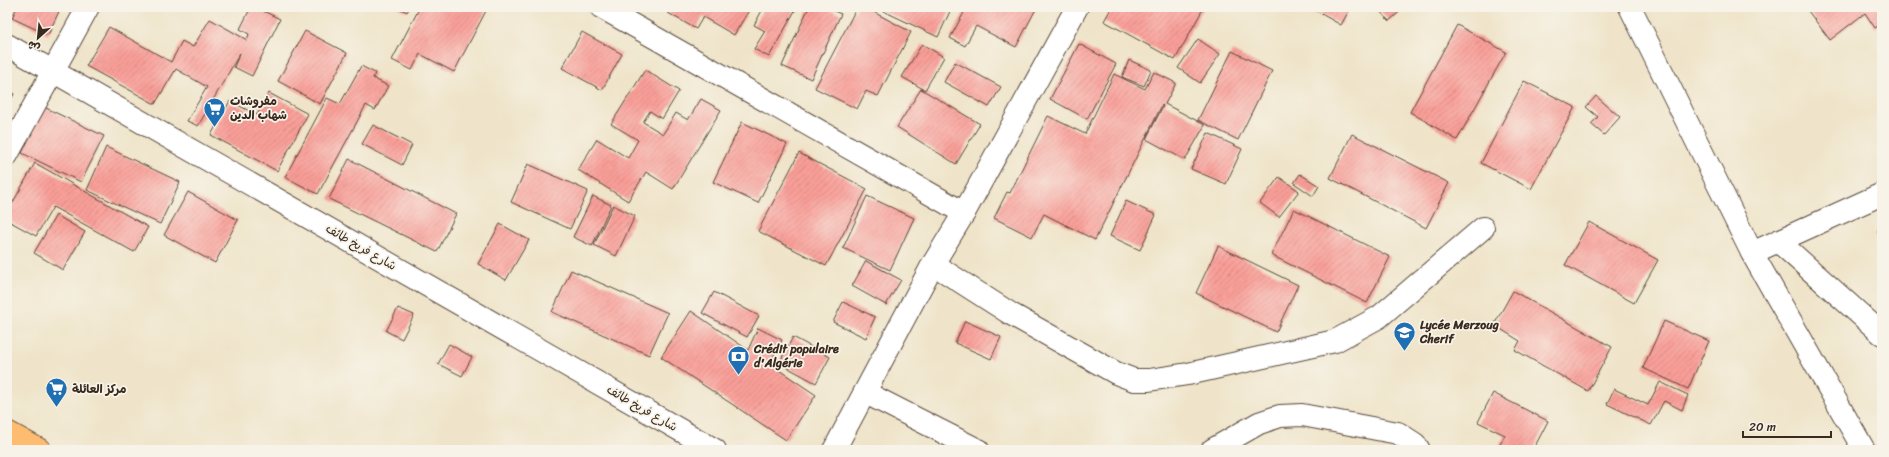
<svg xmlns="http://www.w3.org/2000/svg" width="1889" height="457" viewBox="0 0 1889 457" font-family="Sriracha,'Playpen Sans Arabic',sans-serif">
  <style>
    .building { fill: url(#building-hatch) }
    .lines { fill: none; stroke-linecap: round; stroke-linejoin: round }
    .minor-casing { stroke: #564638; stroke-width: 24 }
    .major-casing { stroke: #564638; stroke-width: 24 }
    .minor { stroke: #fff; stroke-width: 22 }
    .major { stroke: #febc70; stroke-width: 22 }
    .labels { text-anchor: middle; stroke-width: 3.5; stroke-linejoin: round; paint-order: stroke }
    .poi-label { font-size: 12px; font-weight: bold; fill: #3b2a1e; stroke: #f7f3e8; text-anchor: start }
    .street-label { font-size: 12px; fill: #3b2a1e; stroke: #f7f3e8 }
  </style>
  <defs>
    <pattern id="building-hatch" width="6" height="6" patternUnits="userSpaceOnUse"><rect width="6" height="6" fill="#fa9f99"/><path d="M-1 1l2-2M0 6l6-6M5 7l2-2" fill="none" stroke="#cc827c"/></pattern>
  </defs>
  <rect width="100%" height="100%" fill="#f7f3e8"/>
  <filter id="ink" filterUnits="userSpaceOnUse"><feTurbulence type="fractalNoise" baseFrequency=".025" numOctaves="2"/><feDisplacementMap in="SourceGraphic" scale="8" xChannelSelector="R" yChannelSelector="G"/><feConvolveMatrix kernelMatrix="1 2 1 2 8 2 1 2 1" color-interpolation-filters="sRGB"/></filter>
  <filter id="wash" filterUnits="userSpaceOnUse"><feTurbulence type="fractalNoise" baseFrequency=".012" numOctaves="4" result="noise"/><feDisplacementMap in="SourceGraphic" scale="16" xChannelSelector="R" yChannelSelector="G"/><feGaussianBlur stdDeviation="0.9" result="paint"/><feColorMatrix in="noise" values="0 0 0 0 0 0 0 0 0 0 0 0 0 0 0 0 0 1.4 0 .05"/><feComposite in="paint" operator="in"/></filter>
  <g filter="url(#wash)">
    <rect width="100%" height="100%" fill="#efe4c9"/>
    <g id="blocks">
      <!-- building -->
      <g class="building">
        <polygon points="17,7 61,7 48,35 12,18"/>
        <polygon points="251,7 255,7 280,19 252,76 234,67 240,53 198,126 187,121 207,87 176,69 155,104 86,66 109,27 171,62 182,41 193,47 210,19 247,40 249,34 240,29"/>
        <polygon points="397,7 410,7 407,12"/>
        <polygon points="420,7 488,7 454,72 420,54 412,70 392,60"/>
        <polygon points="672,7 751,7 734,35 703,17 696,29 668,13"/>
        <polygon points="764,7 797,7 769,57 754,49 765,31 754,25"/>
        <polygon points="809,7 825,7 841,14 811,79 782,66"/>
        <polygon points="857,7 864,7 911,32 878,96 866,91 857,109 815,88"/>
        <polygon points="875,7 952,7 938,37"/>
        <polygon points="967,7 1037,7 1016,47 976,26 965,46 950,38"/>
        <polygon points="1112,7 1204,7 1175,60 1104,21"/>
        <polygon points="1309,7 1351,7 1341,25"/>
        <polygon points="1376,7 1405,7 1389,21"/>
        <polygon points="1805,7 1882,7 1882,23 1875,28 1865,13 1830,40"/>
        <polygon points="1457,25 1506,52 1457,140 1410,112"/>
        <polygon points="305,31 347,53 320,104 278,81"/>
        <polygon points="582,32 622,54 602,90 562,68"/>
        <polygon points="1198,39 1220,54 1200,83 1178,68"/>
        <polygon points="922,44 944,57 925,90 902,77"/>
        <polygon points="1079,44 1116,64 1087,119 1050,99"/>
        <polygon points="1232,51 1272,71 1238,140 1198,120"/>
        <polygon points="1129,60 1151,70 1144,86 1122,77"/>
        <polygon points="955,62 1001,87 989,107 944,82"/>
        <polygon points="361,66 375,73 373,78 388,86 375,110 366,105 318,194 285,177 327,98 340,104"/>
        <polygon points="645,70 679,91 662,119 650,111 643,122 663,134 676,113 688,120 701,99 721,110 673,189 646,172 628,201 578,170 597,139 628,158 638,140 611,124"/>
        <polygon points="1154,72 1176,83 1165,104 1205,125 1185,160 1146,139 1163,106 1162,105 1095,240 1044,214 1032,237 994,218 1007,192 1010,193 1048,116 1085,134 1114,74 1145,89"/>
        <polygon points="1524,81 1575,107 1531,189 1481,163"/>
        <polygon points="921,89 980,124 956,164 897,127"/>
        <polygon points="7,90 14,94 7,106"/>
        <polygon points="269,93 308,114 277,171 211,135 230,101 257,115"/>
        <polygon points="1596,96 1620,117 1604,135 1591,124 1598,117 1586,107"/>
        <polygon points="44,107 104,136 81,182 22,153"/>
        <polygon points="742,122 787,144 758,203 713,182"/>
        <polygon points="373,125 412,145 402,165 362,144"/>
        <polygon points="1208,133 1242,149 1226,184 1191,169"/>
        <polygon points="1352,134 1449,183 1426,228 1330,178"/>
        <polygon points="106,147 180,182 160,224 87,190"/>
        <polygon points="799,153 867,189 826,266 758,231"/>
        <polygon points="349,159 456,214 437,252 329,199"/>
        <polygon points="35,163 148,227 134,252 53,207 36,236 7,220 7,213"/>
        <polygon points="528,164 588,191 570,229 511,202"/>
        <polygon points="1300,174 1319,186 1313,196 1294,183"/>
        <polygon points="1279,177 1299,191 1279,217 1260,203"/>
        <polygon points="188,192 238,220 215,263 164,235"/>
        <polygon points="593,196 611,205 592,246 573,237"/>
        <polygon points="867,196 914,218 890,270 843,248"/>
        <polygon points="1126,201 1156,215 1140,250 1110,236"/>
        <polygon points="613,205 635,216 616,256 594,245"/>
        <polygon points="1294,209 1390,257 1367,303 1271,255"/>
        <polygon points="56,215 85,232 63,270 34,253"/>
        <polygon points="1589,222 1658,260 1634,303 1565,265"/>
        <polygon points="500,224 529,240 506,280 478,264"/>
        <polygon points="1882,229 1882,241 1877,231"/>
        <polygon points="1218,246 1298,285 1276,332 1196,293"/>
        <polygon points="866,261 901,280 886,305 852,286"/>
        <polygon points="571,270 668,313 649,355 552,312"/>
        <polygon points="1513,291 1612,347 1588,391 1515,350 1520,341 1494,325"/>
        <polygon points="714,292 759,316 747,337 702,313"/>
        <polygon points="843,302 875,317 866,338 833,322"/>
        <polygon points="398,308 414,315 402,339 386,331"/>
        <polygon points="691,311 748,350 758,328 782,340 770,364 816,395 786,440 661,357"/>
        <polygon points="965,321 1001,337 991,359 955,343"/>
        <polygon points="1664,321 1709,341 1688,389 1643,368"/>
        <polygon points="793,337 830,357 816,383 779,363"/>
        <polygon points="449,344 472,357 462,376 438,364"/>
        <polygon points="1660,382 1688,395 1682,410 1664,401 1651,425 1607,404 1614,389 1648,405"/>
        <polygon points="1493,393 1548,421 1533,450 1497,450 1505,435 1478,422"/>
      </g>
    </g>
  </g>
  <g filter="url(#ink)">
    <use href="#blocks" fill-opacity="0" stroke="#564638" stroke-width="1"/>
    <g class="lines">
      <defs>
        <g id="minor">
          <polyline points="601,7 964,213"/>
          <polyline points="1630,7 1752,253 1864,450"/>
          <polyline points="7,45 715,450"/>
          <polyline points="7,155 88,7"/>
          <polyline points="1778,241 1882,334"/>
          <polyline points="1752,253 1882,194"/>
          <polyline points="933,264 1011,314 1116,373 1134,380 1149,380 1188,374 1335,341 1379,317 1483,228"/>
          <polyline points="866,393 978,450"/>
          <polyline points="834,450 933,264 964,213 1077,7"/>
          <polyline points="1212,450 1259,423 1280,416 1302,415 1398,433 1415,444 1419,450"/>
        </g>
        <polyline id="major" points="7,432 40,450"/>
      </defs>
      <!-- minor casing -->
      <use href="#minor" class="minor-casing"/>
      <!-- major casing -->
      <use href="#major" class="major-casing"/>
      <!-- minor -->
      <use href="#minor" class="minor"/>
      <!-- major -->
      <use href="#major" class="major"/>
    </g>
  </g>
  <!-- icons -->
  <defs>
    <symbol id="supermarket-pin" viewBox="-11 -11 22 30"><path d="M0 17L-7.5 6A9.5 9.5 0 1 1 7.5 6Z" fill="#1f6fb2" stroke="#f7f3e8"/><path d="M-6-5.5h2.5l.6 2H6L4.5 2H-2.5L-4.4-4H-6ZM-1.5 3.2a1.3 1.3 0 1 0 .1 0ZM3 3.2a1.3 1.3 0 1 0 .1 0Z" fill="#fff"/></symbol>
    <symbol id="school-pin" viewBox="-11 -11 22 30"><path d="M0 17L-7.5 6A9.5 9.5 0 1 1 7.5 6Z" fill="#1f6fb2" stroke="#f7f3e8"/><path d="M0-5L7-2L0 1L-7-2ZM-4 1L0 2.5L4 1V4Q0 6-4 4Z" fill="#fff"/></symbol>
    <symbol id="bank-pin" viewBox="-11 -11 22 30"><path d="M0 17L-7.5 6A9.5 9.5 0 1 1 7.5 6Z" fill="#1f6fb2" stroke="#f7f3e8"/><path d="M-6-4H6V4H-6ZM0-2.3a2.3 2.3 0 1 0 0 4.6a2.3 2.3 0 1 0 0-4.6Z" fill="#fff"/></symbol>
  </defs>
  <g fill-rule="evenodd">
    <use href="#supermarket-pin" x="202" y="96" width="25" height="34"/>
    <use href="#school-pin" x="1392" y="320" width="25" height="34"/>
    <use href="#bank-pin" x="726" y="344" width="25" height="34"/>
    <use href="#supermarket-pin" x="44" y="376" width="25" height="34"/>
  </g>
  <g class="labels">
    <!-- poi labels -->
    <g class="poi-label">
      <text x="230" y="105">مفروشات<tspan x="230" dy="14">شهاب الدين</tspan></text>
      <text x="1420" y="329">Lycée Merzoug<tspan x="1420" dy="14">Cherif</tspan></text>
      <text x="754" y="353">Crédit populaire<tspan x="754" dy="14">d'Algérie</tspan></text>
      <text x="72" y="393">مركز العائلة</text>
    </g>
    <!-- street labels -->
    <g class="street-label">
      <text transform="translate(361 247) rotate(30)" y="4">شارع فريخ طائف</text>
      <text transform="translate(642 408) rotate(30)" y="4">شارع فريخ طائف</text>
    </g>
  </g>
  <!-- margin -->
  <rect width="1889" height="457" fill="none" stroke="#f7f3e8" stroke-width="24"/>
  <!-- north arrow -->
  <g transform="translate(38 38) rotate(207)" stroke="#f7f3e8" stroke-width="3" paint-order="stroke">
  <path d="M0-3L7 15L0 10L-7 15Z" fill="#3b2a1e"/>
  <text y="-6" font-size="11" font-weight="bold" text-anchor="middle" fill="#3b2a1e">ش</text>
  </g>
  <!-- scale -->
  <path d="M1743 431v6h88v-6" fill="none" stroke="#3b2a1e" stroke-width="2"/>
  <text x="1749" y="431" font-size="12" fill="#3b2a1e" stroke="#f7f3e8" stroke-width="3" paint-order="stroke">20 m</text>
</svg>
